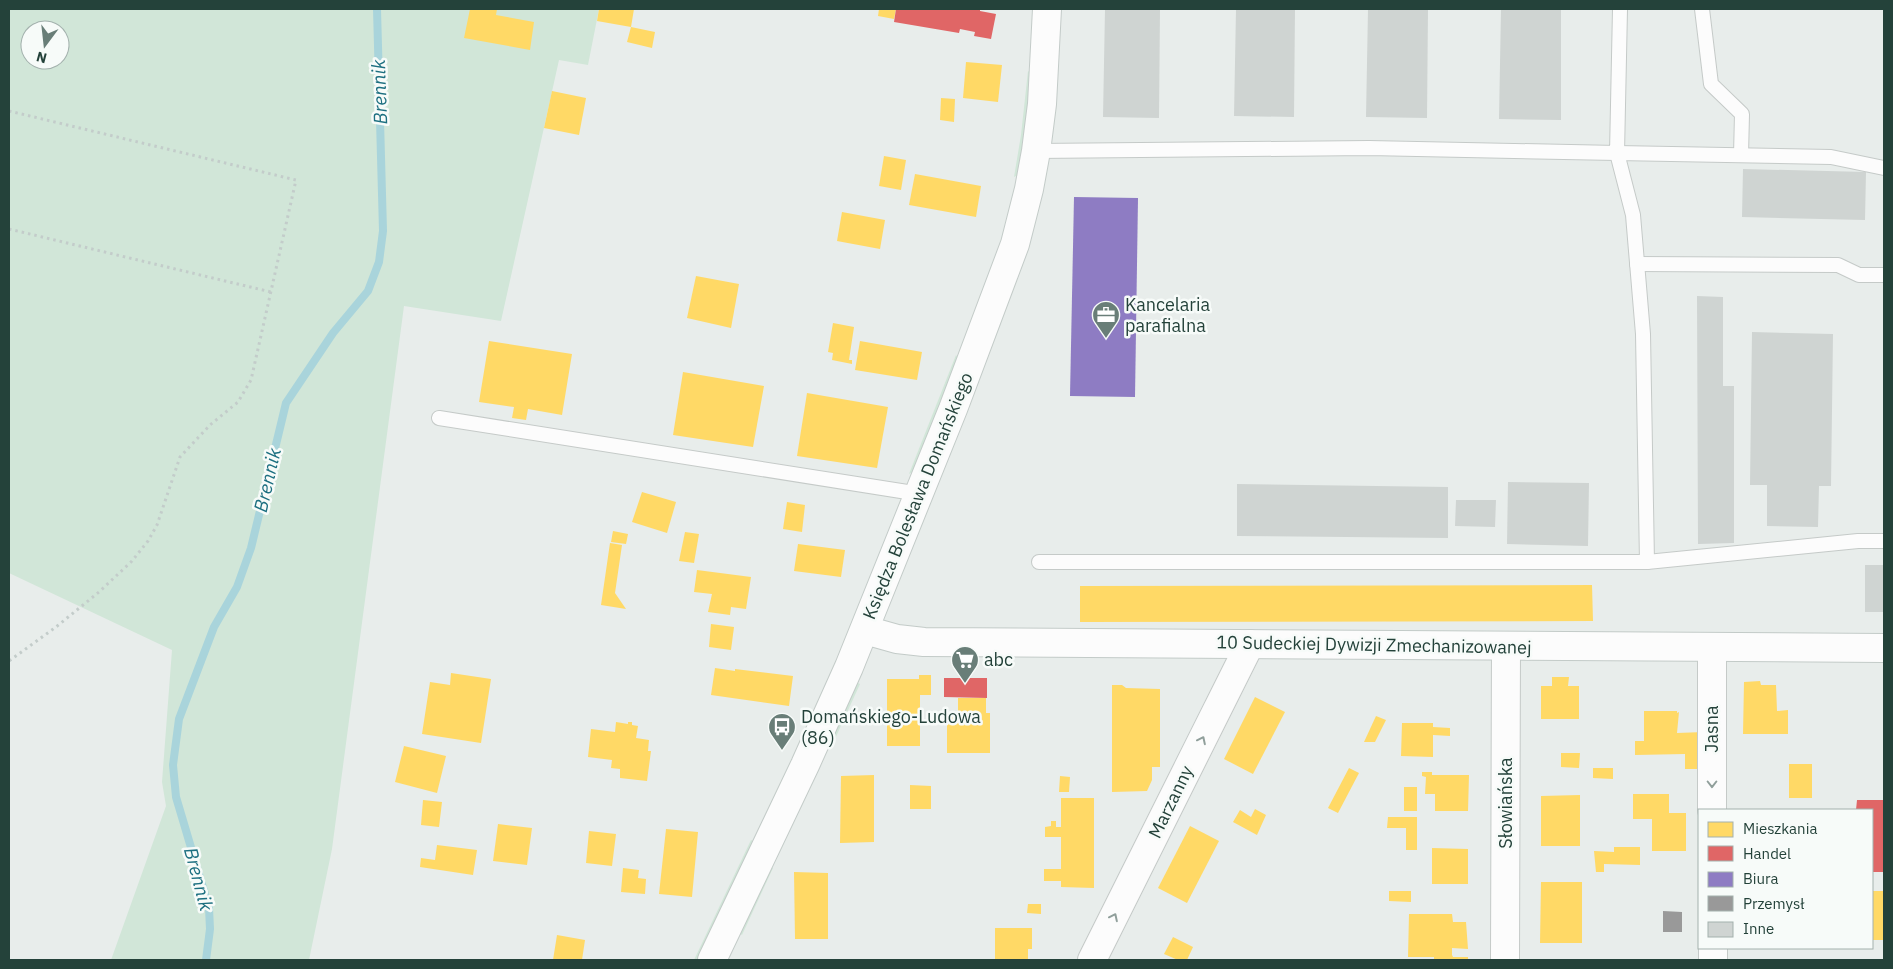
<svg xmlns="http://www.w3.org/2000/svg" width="1893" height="969" viewBox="0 0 1893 969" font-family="'IBM Plex Sans',sans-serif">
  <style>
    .green { fill: #d1e6d8; fill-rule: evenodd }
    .homes { fill: #ffd966 }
    .shops { fill: #e06666 }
    .offices { fill: #8e7cc3 }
    .industry { fill: #999 }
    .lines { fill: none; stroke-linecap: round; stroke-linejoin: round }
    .stream { stroke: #a9d4db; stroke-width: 8 }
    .building { fill: #cfd4d2 }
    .lane-casing { stroke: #c5cac8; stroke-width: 16 }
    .street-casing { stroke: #c5cac8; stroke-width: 30 }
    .secondary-casing { stroke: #c3cbc8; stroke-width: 30 }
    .path { stroke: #c3ccca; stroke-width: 3; stroke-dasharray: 2.5 4; stroke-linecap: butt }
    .lane { stroke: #fcfcfc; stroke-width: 14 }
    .street { stroke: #fcfcfc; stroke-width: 28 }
    .secondary { stroke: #fcfcfc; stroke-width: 28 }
    .oneway { stroke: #909f9b }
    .labels { text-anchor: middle; stroke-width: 5; stroke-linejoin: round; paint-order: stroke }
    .poi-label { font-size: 18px; fill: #24423a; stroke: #f7fbf9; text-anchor: start }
    .street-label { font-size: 18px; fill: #24423a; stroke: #f7fbf9 }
    .water-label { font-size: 19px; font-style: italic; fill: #1c6f80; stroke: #f7fbf9 }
  </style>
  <rect width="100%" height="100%" fill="#e8edeb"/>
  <!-- green -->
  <g class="green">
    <path d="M9,9h590l-11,56 -29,-5 -58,261 -97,-15 -72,543 -23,111h-198l55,-154 -4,-24 10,-132 -163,-77zM30,30h30v30h-30z"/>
    <polygon points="1028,71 1033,75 1020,174 1014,177 1021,135"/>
    <polygon points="956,355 959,360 916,470 909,474"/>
    <polygon points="856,682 860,684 834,741 831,738"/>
    <polygon points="751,840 755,842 699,960 694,960"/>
    <polygon points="769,866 773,868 742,935 739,933"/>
  </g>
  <!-- homes -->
  <g class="homes">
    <polygon points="470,9 497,9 496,15 534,22 530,50 464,38"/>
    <polygon points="599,9 634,9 631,27 655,32 652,48 627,42 631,27 597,21"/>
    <polygon points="879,9 896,9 894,19 878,16"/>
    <polygon points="966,62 1002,65 998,102 963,98"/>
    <polygon points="552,91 586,98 579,135 544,128"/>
    <polygon points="941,98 955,99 954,122 940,120"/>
    <polygon points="884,156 906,160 901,190 879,186"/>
    <polygon points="915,174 981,186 976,217 909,205"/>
    <polygon points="842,212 885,220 880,249 837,241"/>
    <polygon points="696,276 739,284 731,328 687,318"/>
    <polygon points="833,323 854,327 849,360 852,360 852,364 832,360 833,353 828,352"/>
    <polygon points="489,341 572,354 562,415 528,409 526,420 512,418 514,407 479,402"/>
    <polygon points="860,341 922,352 917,380 855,370"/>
    <polygon points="683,372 764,386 753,447 673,435"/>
    <polygon points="807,393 888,407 877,468 797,456"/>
    <polygon points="642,492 676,502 667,533 632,522"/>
    <polygon points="787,502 805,505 802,532 783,529"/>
    <polygon points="613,531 628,534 626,544 611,542"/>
    <polygon points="685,532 699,534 694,563 679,561"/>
    <polygon points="610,543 622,545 615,593 626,609 601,605"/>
    <polygon points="798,544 845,550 841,577 794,571"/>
    <polygon points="697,570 751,577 746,609 731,607 730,615 708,612 712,594 694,592"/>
    <polygon points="1592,585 1593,621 1080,622 1080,586"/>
    <polygon points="711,624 734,627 731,650 709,647"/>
    <polygon points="715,668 735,671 735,669 793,676 789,706 711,695"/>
    <polygon points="451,673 491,679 481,743 422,734 430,682 450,685"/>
    <polygon points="919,675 931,675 931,695 920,695 920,746 887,746 887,679 919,679"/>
    <polygon points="1552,677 1569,677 1568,686 1579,686 1579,719 1541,719 1541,686 1552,686"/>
    <polygon points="1760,681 1761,685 1776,685 1777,711 1788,710 1788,734 1743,734 1744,682"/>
    <polygon points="1112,685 1122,685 1126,688 1160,689 1160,767 1152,767 1152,780 1147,791 1112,792"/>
    <polygon points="1255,697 1285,712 1253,774 1224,759"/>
    <polygon points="958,698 986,698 986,713 990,713 990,753 947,753 947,722 952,722 951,713 958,713"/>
    <polygon points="1644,711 1677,711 1677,713 1679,712 1677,733 1704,732 1704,769 1685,769 1685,754 1635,755 1635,741 1644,741"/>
    <polygon points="1376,716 1386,720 1375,742 1364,742"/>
    <polygon points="616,722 628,724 628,722 632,722 632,725 638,726 636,738 649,740 648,751 651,751 647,781 620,778 620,769 611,768 612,760 588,757 591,729 615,732"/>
    <polygon points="1402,723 1433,723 1433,727 1450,728 1450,736 1433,735 1433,757 1401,756"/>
    <polygon points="404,746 446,756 437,793 395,782"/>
    <polygon points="1561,753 1580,753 1579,768 1561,767"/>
    <rect x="1789" y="764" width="23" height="34"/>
    <polygon points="1349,768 1359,773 1338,813 1328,808"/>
    <polygon points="1593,768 1613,768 1613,779 1593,778"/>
    <polygon points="1422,772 1432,772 1432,775 1469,775 1468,811 1435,811 1435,794 1425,794 1426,777 1422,776"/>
    <polygon points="874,775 874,842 840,843 841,776"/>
    <polygon points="1060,776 1070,777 1069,792 1059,792"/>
    <polygon points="910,785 931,786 931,809 910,809"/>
    <rect x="1404" y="787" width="13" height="24"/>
    <polygon points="1633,794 1669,794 1669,813 1686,813 1686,851 1652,851 1652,819 1633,819"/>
    <polygon points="1580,795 1580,846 1541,846 1541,796"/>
    <polygon points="1061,798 1094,798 1094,888 1061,887 1061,881 1044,881 1044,869 1061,869 1061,837 1045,837 1045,827 1051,826 1051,821 1056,821 1056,827 1061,827"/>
    <polygon points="423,800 442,802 439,827 421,825"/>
    <polygon points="1255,809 1266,815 1257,835 1233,822 1240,810 1251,817"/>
    <polygon points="1388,817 1417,817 1417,850 1406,850 1406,828 1387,828"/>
    <polygon points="498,824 532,828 527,865 493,861"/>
    <polygon points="1190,826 1219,841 1187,903 1158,888"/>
    <polygon points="666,829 698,832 692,897 659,894"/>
    <polygon points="589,831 616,834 612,866 586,863"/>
    <polygon points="437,845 477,850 473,875 420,867 421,858 435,860"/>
    <polygon points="1614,847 1640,847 1640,865 1604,864 1604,872 1596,872 1594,851 1614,852"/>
    <polygon points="1432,848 1468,849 1468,884 1432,884"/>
    <polygon points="623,868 639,870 638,878 646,879 645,894 621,892"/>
    <polygon points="794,872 828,873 828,939 795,939"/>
    <polygon points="1541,882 1582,882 1582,943 1540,943"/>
    <polygon points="1389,891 1411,891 1411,902 1389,901"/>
    <rect x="1872" y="891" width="12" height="49"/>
    <polygon points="1028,904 1041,904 1041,914 1027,913"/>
    <polygon points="1409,914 1452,914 1453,922 1466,922 1468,949 1452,948 1452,955 1453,957 1468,957 1468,960 1434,960 1434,957 1408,957"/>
    <polygon points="995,928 1032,928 1032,949 1028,949 1028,960 995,960"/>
    <polygon points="557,935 585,940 582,960 553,960"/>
    <polygon points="1173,937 1193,947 1187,960 1178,960 1164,954"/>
  </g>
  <!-- shops -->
  <g class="shops">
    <polygon points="896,9 980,9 980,11 996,14 991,39 974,36 975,32 960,29 959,33 894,22"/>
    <polygon points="944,678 987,678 987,698 944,697"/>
    <polygon points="1857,800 1884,800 1884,872 1872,872 1872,810 1856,810"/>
  </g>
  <!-- offices -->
  <polygon class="offices" points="1074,197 1138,198 1135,397 1070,396"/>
  <!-- industry -->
  <polygon class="industry" points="1663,911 1682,912 1682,932 1663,932"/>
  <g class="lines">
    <!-- stream -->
    <polyline class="stream" points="206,960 210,929 209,908 176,797 173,765 179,719 214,627 237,587 251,548 286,403 333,333 368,291 379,262 383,231 377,9"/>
  </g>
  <!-- building -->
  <g class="building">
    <polygon points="1105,9 1160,9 1159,118 1103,117"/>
    <polygon points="1236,9 1295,9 1294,117 1234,116"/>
    <polygon points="1368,9 1428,9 1427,118 1366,117"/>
    <polygon points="1501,9 1561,9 1561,120 1499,119"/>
    <polygon points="1743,169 1866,172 1865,220 1742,217"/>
    <polygon points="1697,296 1723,297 1723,386 1734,386 1734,543 1698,544"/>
    <polygon points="1752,332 1833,334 1831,486 1819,486 1818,527 1767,526 1767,485 1750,485"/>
    <polygon points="1508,482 1589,483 1588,546 1507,544"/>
    <polygon points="1237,484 1448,487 1448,538 1237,536"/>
    <polygon points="1456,500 1496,500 1495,527 1455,526"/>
    <rect x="1865" y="565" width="19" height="47"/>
  </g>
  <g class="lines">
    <defs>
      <g id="lane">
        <polyline points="1702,9 1711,84 1742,114 1741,155"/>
        <polyline points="1036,151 1369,148 1617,153 1620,9"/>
        <polyline points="1637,264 1838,265 1859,275 1884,275"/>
        <polyline points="439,418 920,494"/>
        <polyline points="1039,562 1647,562 1643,334 1633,215 1617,153 1831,157 1884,168"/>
        <polyline points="1647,562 1858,541 1884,541"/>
      </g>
      <g id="street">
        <polyline points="1712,648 1712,810"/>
        <polyline points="1713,948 1713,960"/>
        <polyline points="1092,960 1250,644"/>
        <polyline points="1505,960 1506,646"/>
      </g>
      <g id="secondary">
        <polyline points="865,630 897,639 924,642 1884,648"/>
        <polyline points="712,960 805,765 849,667 953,409 1015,244 1029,189 1036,151 1042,104 1047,9"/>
      </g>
    </defs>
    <!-- lane casing -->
    <use href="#lane" class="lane-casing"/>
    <!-- street casing -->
    <use href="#street" class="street-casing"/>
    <!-- secondary casing -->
    <use href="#secondary" class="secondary-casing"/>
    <!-- path -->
    <g class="path">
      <polyline points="9,111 296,180 251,380 238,402 210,425 180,457 157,525 148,541 132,561 99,592 56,627 9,661"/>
      <polyline points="9,229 271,292"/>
    </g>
    <!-- lane -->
    <use href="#lane" class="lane"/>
    <!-- street -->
    <use href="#street" class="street"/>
    <!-- secondary -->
    <use href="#secondary" class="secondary"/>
  </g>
  <!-- one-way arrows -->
  <defs><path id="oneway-chevron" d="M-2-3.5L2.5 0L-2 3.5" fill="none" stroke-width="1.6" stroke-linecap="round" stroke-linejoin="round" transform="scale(1.25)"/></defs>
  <g class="oneway">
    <use href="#oneway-chevron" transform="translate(1202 740) rotate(-64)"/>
    <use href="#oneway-chevron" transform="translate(1712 784) rotate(90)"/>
    <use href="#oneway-chevron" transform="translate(1114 917) rotate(-64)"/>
  </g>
  <!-- icons -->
  <defs>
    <symbol id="office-pin" viewBox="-11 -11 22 30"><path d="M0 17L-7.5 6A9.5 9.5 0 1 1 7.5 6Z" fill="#697e78" stroke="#f7fbf9"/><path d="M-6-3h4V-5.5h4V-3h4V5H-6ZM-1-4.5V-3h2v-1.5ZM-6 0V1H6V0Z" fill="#fff"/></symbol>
    <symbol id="supermarket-pin" viewBox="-11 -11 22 30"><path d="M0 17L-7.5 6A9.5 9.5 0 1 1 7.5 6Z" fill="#697e78" stroke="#f7fbf9"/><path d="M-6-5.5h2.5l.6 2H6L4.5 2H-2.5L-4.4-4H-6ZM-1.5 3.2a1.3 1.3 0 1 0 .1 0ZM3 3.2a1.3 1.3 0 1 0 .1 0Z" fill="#fff"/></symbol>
    <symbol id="bus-pin" viewBox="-11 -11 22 30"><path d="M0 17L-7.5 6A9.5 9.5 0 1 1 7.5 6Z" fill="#697e78" stroke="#f7fbf9"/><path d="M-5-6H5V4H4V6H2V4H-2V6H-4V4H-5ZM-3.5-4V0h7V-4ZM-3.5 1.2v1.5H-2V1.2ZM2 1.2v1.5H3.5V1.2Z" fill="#fff"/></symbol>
  </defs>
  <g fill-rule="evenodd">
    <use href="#office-pin" x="1090" y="299" width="32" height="43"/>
    <use href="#supermarket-pin" x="949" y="644" width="32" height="43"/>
    <use href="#bus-pin" x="766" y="711" width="32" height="43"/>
  </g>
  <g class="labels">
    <!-- poi labels -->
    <g class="poi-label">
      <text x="1125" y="311">Kancelaria<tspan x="1125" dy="21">parafialna</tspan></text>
      <text x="984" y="666">abc</text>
      <text x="801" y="723">Domańskiego-Ludowa<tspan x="801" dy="21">(86)</tspan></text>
    </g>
    <!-- street labels -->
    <g class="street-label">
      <text transform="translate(918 496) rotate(-68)" y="6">Księdza Bolesława Domańskiego</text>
      <text transform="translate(1374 645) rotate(1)" y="6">10 Sudeckiej Dywizji Zmechanizowanej</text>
      <text transform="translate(1712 729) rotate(-90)" y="6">Jasna</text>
      <text transform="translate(1171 802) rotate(-64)" y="6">Marzanny</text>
      <text transform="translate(1506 803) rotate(-90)" y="6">Słowiańska</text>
    </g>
    <!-- water labels -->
    <g class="water-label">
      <text transform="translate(379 92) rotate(-92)" y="7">Brennik</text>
      <text transform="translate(267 480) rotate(-77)" y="7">Brennik</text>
      <text transform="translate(199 879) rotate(75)" y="7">Brennik</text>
    </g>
  </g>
  <!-- border -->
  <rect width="1893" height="969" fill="none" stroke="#24423a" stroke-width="20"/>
  <!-- legend -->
  <rect x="1698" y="809" width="175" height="140" fill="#f7fbf9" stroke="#a3b1ad"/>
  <rect x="1708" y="822" width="25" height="15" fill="#ffd966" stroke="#a3b1ad"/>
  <text x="1743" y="834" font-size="15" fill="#24423a">Mieszkania</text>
  <rect x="1708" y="846" width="25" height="15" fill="#e06666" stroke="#a3b1ad"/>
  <text x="1743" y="859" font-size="15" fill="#24423a">Handel</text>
  <rect x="1708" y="872" width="25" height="15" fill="#8e7cc3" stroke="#a3b1ad"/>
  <text x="1743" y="884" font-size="15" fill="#24423a">Biura</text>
  <rect x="1708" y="896" width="25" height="15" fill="#999999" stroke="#a3b1ad"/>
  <text x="1743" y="909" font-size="15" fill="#24423a">Przemysł</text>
  <rect x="1708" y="922" width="25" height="15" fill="#cfd4d2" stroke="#a3b1ad"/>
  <text x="1743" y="934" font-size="15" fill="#24423a">Inne</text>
  <!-- north arrow -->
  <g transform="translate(45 45) rotate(195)"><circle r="24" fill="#f7fbf9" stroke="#a3b1ad"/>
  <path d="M0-4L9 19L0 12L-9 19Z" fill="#697e78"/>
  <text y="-8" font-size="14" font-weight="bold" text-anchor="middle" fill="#24423a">N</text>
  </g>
</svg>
